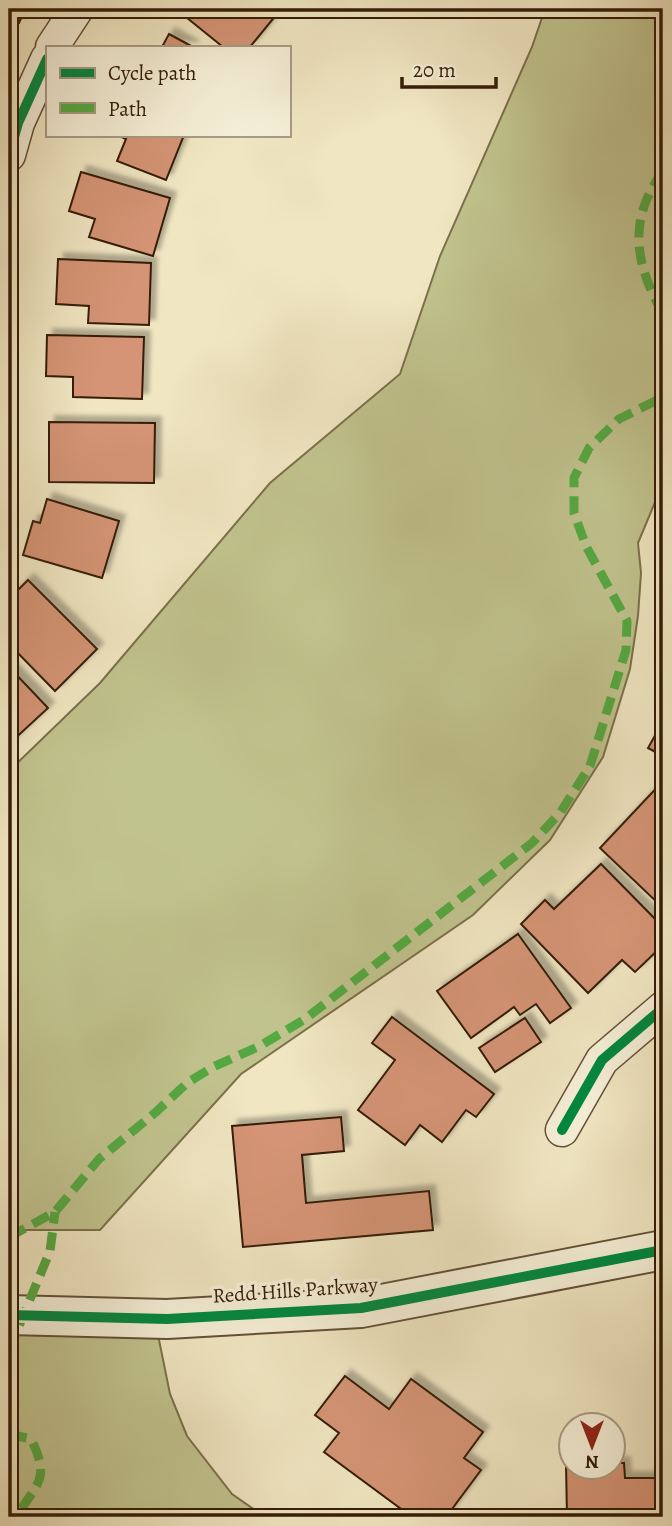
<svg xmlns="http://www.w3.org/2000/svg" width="672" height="1526" viewBox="0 0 672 1526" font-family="Alegreya,serif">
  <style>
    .green { fill: #c1c38e; stroke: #7b704a; stroke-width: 2 }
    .building { fill: #d49475; stroke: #351d07; stroke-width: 2; filter: url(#shadow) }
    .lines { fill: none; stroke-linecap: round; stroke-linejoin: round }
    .minor-casing { stroke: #644f36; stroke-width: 35 }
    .tertiary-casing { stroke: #644f36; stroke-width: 42 }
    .minor { stroke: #f5efd7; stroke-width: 32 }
    .tertiary { stroke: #f5efd7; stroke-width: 38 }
    .quiet { stroke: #54a941; stroke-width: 9; stroke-dasharray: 18 9; stroke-linecap: butt }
    .cycleway-casing { stroke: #f5efd7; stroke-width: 15 }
    .cycleway { stroke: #00873e; stroke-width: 10 }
    .labels { text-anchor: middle; stroke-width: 7; stroke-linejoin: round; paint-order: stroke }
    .street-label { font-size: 21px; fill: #351d07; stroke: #f5efd7 }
  </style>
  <defs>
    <filter id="shadow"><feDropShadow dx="6" dy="-6" stdDeviation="2" flood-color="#0004"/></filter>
  </defs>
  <rect width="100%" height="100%" fill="#f0e6c2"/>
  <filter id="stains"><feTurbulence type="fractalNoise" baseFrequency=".00286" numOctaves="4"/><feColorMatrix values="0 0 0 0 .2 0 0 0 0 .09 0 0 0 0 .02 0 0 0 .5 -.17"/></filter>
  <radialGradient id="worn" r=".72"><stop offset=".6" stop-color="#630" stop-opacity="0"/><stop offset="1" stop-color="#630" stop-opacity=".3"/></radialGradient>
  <!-- green -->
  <g class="green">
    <polygon points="545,9 663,9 663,483 638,543 641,573 638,616 630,669 603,757 550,840 473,915 241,1074 100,1230 9,1230 9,771 100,683 270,483 400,374 440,256 532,47"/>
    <polygon points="9,1335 158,1335 170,1394 187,1436 232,1494 265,1517 9,1517"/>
  </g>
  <!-- building -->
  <g class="building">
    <polygon points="9,9 25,9 19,23 9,19"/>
    <polygon points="176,9 272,9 277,14 250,47 223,47"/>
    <polygon points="169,34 193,47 162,47"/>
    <polygon points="117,135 184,135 166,180 117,161 126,139"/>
    <polygon points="81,172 170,198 153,256 89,237 95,219 69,211"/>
    <polygon points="58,259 151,263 149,325 88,323 89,306 56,304"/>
    <polygon points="47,335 144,337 142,399 73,397 73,377 46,376"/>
    <polygon points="49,422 155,423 154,483 49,482"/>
    <polygon points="47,499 119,521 102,578 23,555 33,521 40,523"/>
    <polygon points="28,580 97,649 55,691 9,644 9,599"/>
    <polygon points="9,667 48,708 9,744"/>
    <polygon points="663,721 663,756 648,748"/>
    <polygon points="663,781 663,908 600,848"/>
    <polygon points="601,864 663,927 663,945 635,972 622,960 588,993 521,924 545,900 554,909"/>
    <polygon points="518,934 571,1008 550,1023 536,1004 520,1015 514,1007 471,1038 437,991"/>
    <polygon points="392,1017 494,1094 476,1117 466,1110 442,1142 420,1125 405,1145 358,1110 395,1060 372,1043"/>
    <polygon points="525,1018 541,1042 495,1072 479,1048"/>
    <polygon points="341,1117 344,1151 302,1155 306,1203 429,1191 433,1230 243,1247 232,1126"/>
    <polygon points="345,1376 389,1409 411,1379 483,1432 464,1458 481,1470 446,1517 412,1517 324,1452 339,1433 315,1415"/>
    <polygon points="566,1463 570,1463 570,1466 612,1466 612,1463 624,1463 625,1478 656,1478 656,1496 663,1496 663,1517 567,1517"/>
  </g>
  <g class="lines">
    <defs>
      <g id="minor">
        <polyline points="52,47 77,9"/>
        <polyline points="9,155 18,123 47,59"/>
        <polyline points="562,1130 602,1060 663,1008"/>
      </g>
      <polyline id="tertiary" points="9,1315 167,1319 361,1308 663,1250"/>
    </defs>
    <!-- minor casing -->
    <use href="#minor" class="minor-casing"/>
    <!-- tertiary casing -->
    <use href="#tertiary" class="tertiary-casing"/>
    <!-- minor -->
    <use href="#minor" class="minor"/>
    <!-- tertiary -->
    <use href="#tertiary" class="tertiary"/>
    <!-- quiet -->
    <g class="quiet">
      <path d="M663,171c-36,49 -28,93 0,143"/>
      <polyline points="9,1237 55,1212 99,1159 156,1112 187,1083 213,1067 260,1046 305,1019 532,843 560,813 590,766 626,650 627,621 586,546 574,513 574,478 589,448 619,419 663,397"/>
      <polyline points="9,1350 50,1251 55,1212"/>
      <path d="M9,1434l22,5c20,41 6,44 -15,78"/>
    </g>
    <defs>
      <g id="cycleway">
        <polyline points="9,155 18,123 47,59"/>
        <polyline points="562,1130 602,1060 663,1008"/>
        <polyline points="9,1315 167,1319 361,1308 663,1250"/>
      </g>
    </defs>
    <!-- cycleway casing -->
    <use href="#cycleway" class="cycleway-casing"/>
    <!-- cycleway -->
    <use href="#cycleway" class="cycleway"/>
  </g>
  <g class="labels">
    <!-- street labels -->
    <g class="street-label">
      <text transform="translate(295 1290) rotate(-4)" y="7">Redd Hills Parkway</text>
    </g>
  </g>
  <!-- margin -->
  <rect width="672" height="1526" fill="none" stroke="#f0e6c2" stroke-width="35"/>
  <rect x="10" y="10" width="651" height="1505" fill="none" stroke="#351d07" stroke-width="3.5"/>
  <rect x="18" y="18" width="637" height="1491" fill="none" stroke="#351d07" stroke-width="2"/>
  <!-- legend -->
  <rect x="46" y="46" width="245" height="91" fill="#f5efd7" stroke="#a89b84" stroke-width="2"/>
  <rect x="60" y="68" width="35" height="10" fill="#00873e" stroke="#a89b84" stroke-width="2"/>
  <text x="108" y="80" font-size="21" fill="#351d07">Cycle path</text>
  <rect x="60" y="103" width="35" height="10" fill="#54a941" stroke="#a89b84" stroke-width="2"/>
  <text x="108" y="116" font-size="21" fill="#351d07">Path</text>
  <!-- north arrow -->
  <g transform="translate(592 1446) rotate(180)"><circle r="33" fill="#f5efd7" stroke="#a89b84" stroke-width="2"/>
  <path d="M0-5L12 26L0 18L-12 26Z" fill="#8f2418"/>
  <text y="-10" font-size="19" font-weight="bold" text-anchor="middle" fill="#351d07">N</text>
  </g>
  <!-- scale -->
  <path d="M402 77v10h94v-10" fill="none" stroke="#351d07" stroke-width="3.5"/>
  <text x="413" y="77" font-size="21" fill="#351d07" stroke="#f5efd7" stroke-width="5" paint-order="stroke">20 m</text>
  <rect width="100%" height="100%" filter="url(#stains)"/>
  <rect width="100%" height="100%" fill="url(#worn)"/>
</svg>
